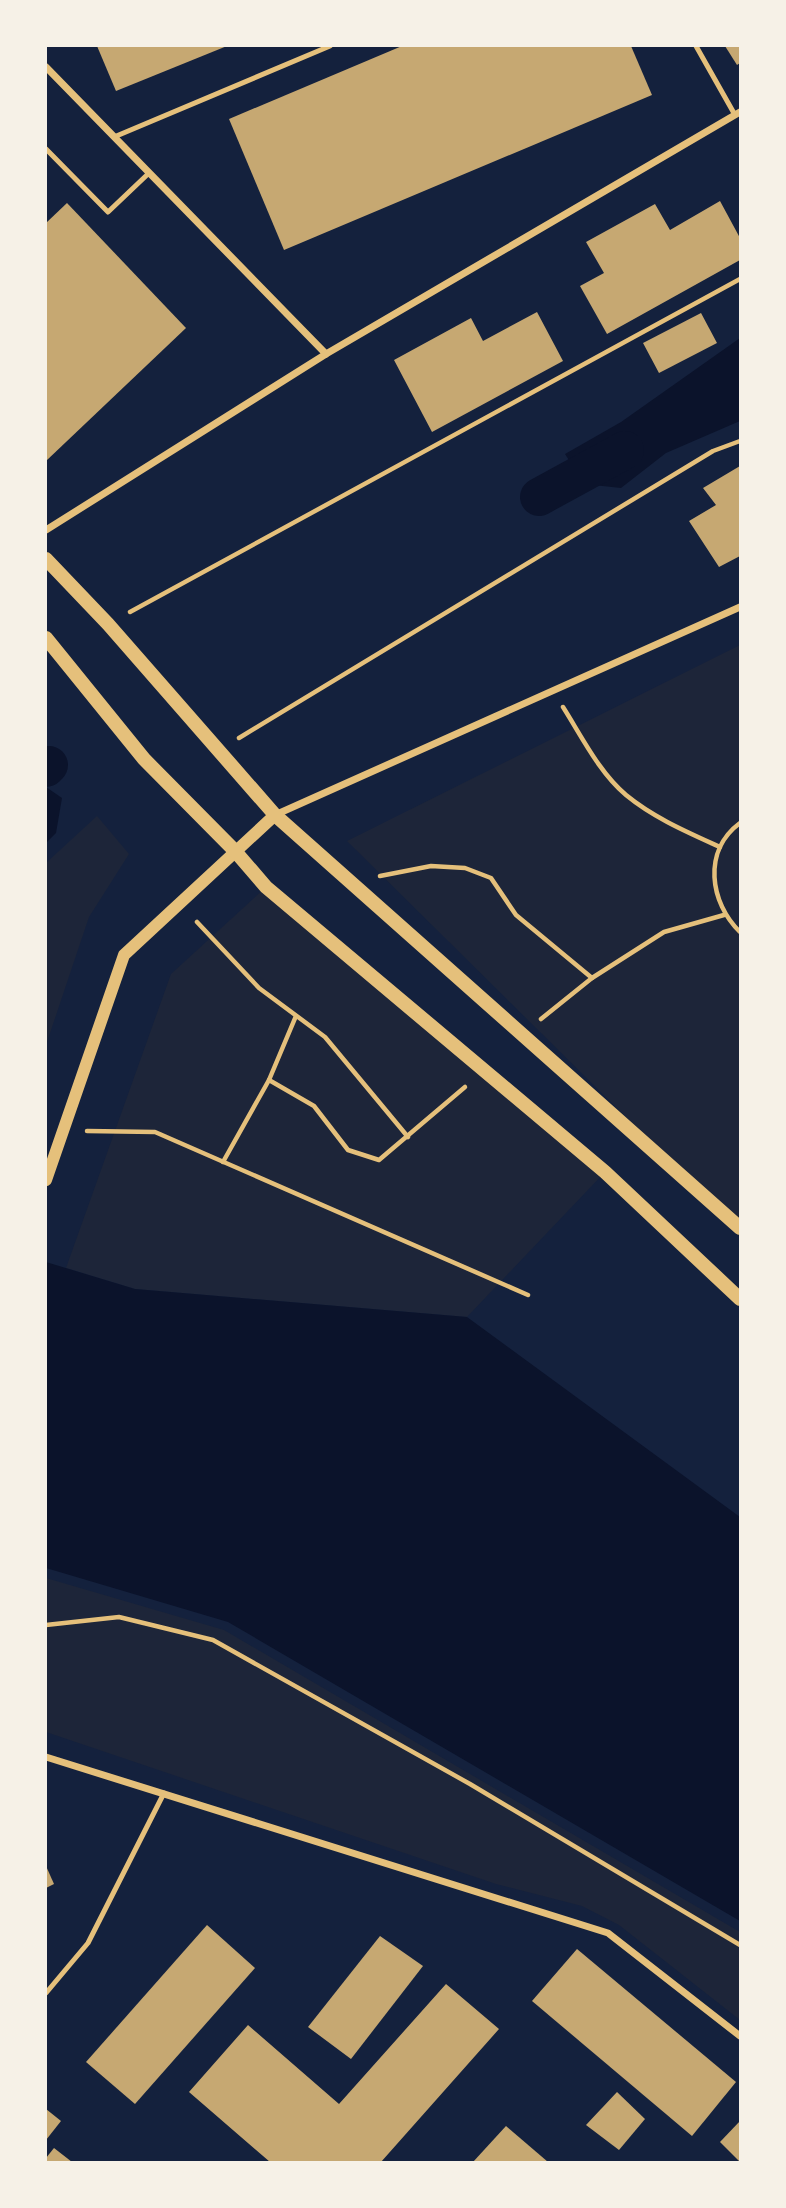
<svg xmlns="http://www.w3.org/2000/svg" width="786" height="2208" viewBox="0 0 786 2208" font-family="'Noto Serif',serif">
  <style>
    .green { fill: #1d2539 }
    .water { fill: #0b132b }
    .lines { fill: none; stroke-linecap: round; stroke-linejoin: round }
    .canal { stroke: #0b132b; stroke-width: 38 }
    .building { fill: #c6a872 }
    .path { stroke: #e5c07b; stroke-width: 4.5 }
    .service { stroke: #e5c07b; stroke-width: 5 }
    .minor { stroke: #e5c07b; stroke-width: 7 }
    .tertiary { stroke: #e5c07b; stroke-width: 12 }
    .secondary { stroke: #e5c07b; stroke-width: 14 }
  </style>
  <rect width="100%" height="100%" fill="#14213d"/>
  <!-- green -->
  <g class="green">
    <polygon points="740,645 740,1222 718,1208 347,841"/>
    <polygon points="97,816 129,854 89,917 46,1045 46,863"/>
    <polygon points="266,887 605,1172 467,1317 135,1289 66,1268 171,974"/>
    <polygon points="46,1578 224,1630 740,1932 740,2020 619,1925 582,1906 496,1884 46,1732"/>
  </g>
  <!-- water -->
  <g class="water">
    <polygon points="740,338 740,421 666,453 621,488 584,484 565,454 621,422"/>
    <polygon points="46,787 62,798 56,833 46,843"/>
    <polygon points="46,1262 135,1289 467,1317 740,1517 740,1921 228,1622 46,1568"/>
  </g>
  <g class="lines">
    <!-- canal -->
    <g class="canal">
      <polyline points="539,497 625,450"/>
      <polyline points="46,768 49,765"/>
    </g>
  </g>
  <!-- building -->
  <g class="building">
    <polygon points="97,46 227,46 116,91"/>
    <polygon points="402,46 631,46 652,95 284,250 229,119"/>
    <polygon points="725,46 740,46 740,63 737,65"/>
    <polygon points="720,201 740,238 740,260 607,334 580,286 604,273 586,242 655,204 670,230"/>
    <polygon points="67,203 186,328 46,461 46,223"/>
    <polygon points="537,312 563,361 432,432 394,360 471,318 483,341"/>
    <polygon points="701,313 717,343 659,373 643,343"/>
    <polygon points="740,466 740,556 719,567 689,521 716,505 703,488"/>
    <polygon points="46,1866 54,1884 46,1888"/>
    <polygon points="207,1925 255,1968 135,2104 86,2062"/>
    <polygon points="380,1936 423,1966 351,2059 308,2027"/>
    <polygon points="577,1949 736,2082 692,2136 532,2001"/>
    <polygon points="446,1984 499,2029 381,2162 270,2162 189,2092 248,2025 339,2104"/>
    <polygon points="617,2092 645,2119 619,2150 586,2125"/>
    <polygon points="46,2109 61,2121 46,2140"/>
    <polygon points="740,2121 740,2162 720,2142"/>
    <polygon points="506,2126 548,2162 473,2162"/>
    <polygon points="54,2148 72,2162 46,2162 46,2158"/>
  </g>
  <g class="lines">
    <!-- path -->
    <g class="path">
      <polyline points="130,612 740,279"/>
      <path d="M563,707c19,30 36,65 63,88 28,23 61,37 94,52"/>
      <polyline points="239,738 713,451 740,441"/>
      <path d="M740,823c-38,28 -30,80 0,109"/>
      <polyline points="380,876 431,866 465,868 491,878 516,915 592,978 664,932 724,915"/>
      <polyline points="197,922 259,988 325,1037 408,1137"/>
      <polyline points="541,1019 592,978"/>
      <polyline points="269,1080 314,1106 348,1150 379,1160 465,1087"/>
      <polyline points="87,1131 155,1132 528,1295"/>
      <polyline points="223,1162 269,1080 296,1016"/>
      <polyline points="46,1625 119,1617 213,1640 470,1784 740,1945"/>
    </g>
    <!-- service -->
    <g class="service">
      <polyline points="696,46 735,115"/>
      <polyline points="114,137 330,46"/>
      <polyline points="46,149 108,212 149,173"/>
      <polyline points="46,1993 88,1943 164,1793"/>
    </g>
    <!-- minor -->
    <g class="minor">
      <polyline points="46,67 326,354"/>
      <polyline points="46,530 326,354 740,112"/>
      <polyline points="275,815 740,607"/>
      <polyline points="46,1757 608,1933 740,2036"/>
    </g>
    <!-- tertiary -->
    <polyline class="tertiary" points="46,1180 124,955 275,815"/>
    <!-- secondary -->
    <g class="secondary">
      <polyline points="46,559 108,624 275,815 740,1228"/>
      <polyline points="46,638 144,759 235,851 266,887 605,1172 740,1299"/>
    </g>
  </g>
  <!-- border -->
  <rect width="786" height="2208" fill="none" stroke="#f6f1e7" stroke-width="94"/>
</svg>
